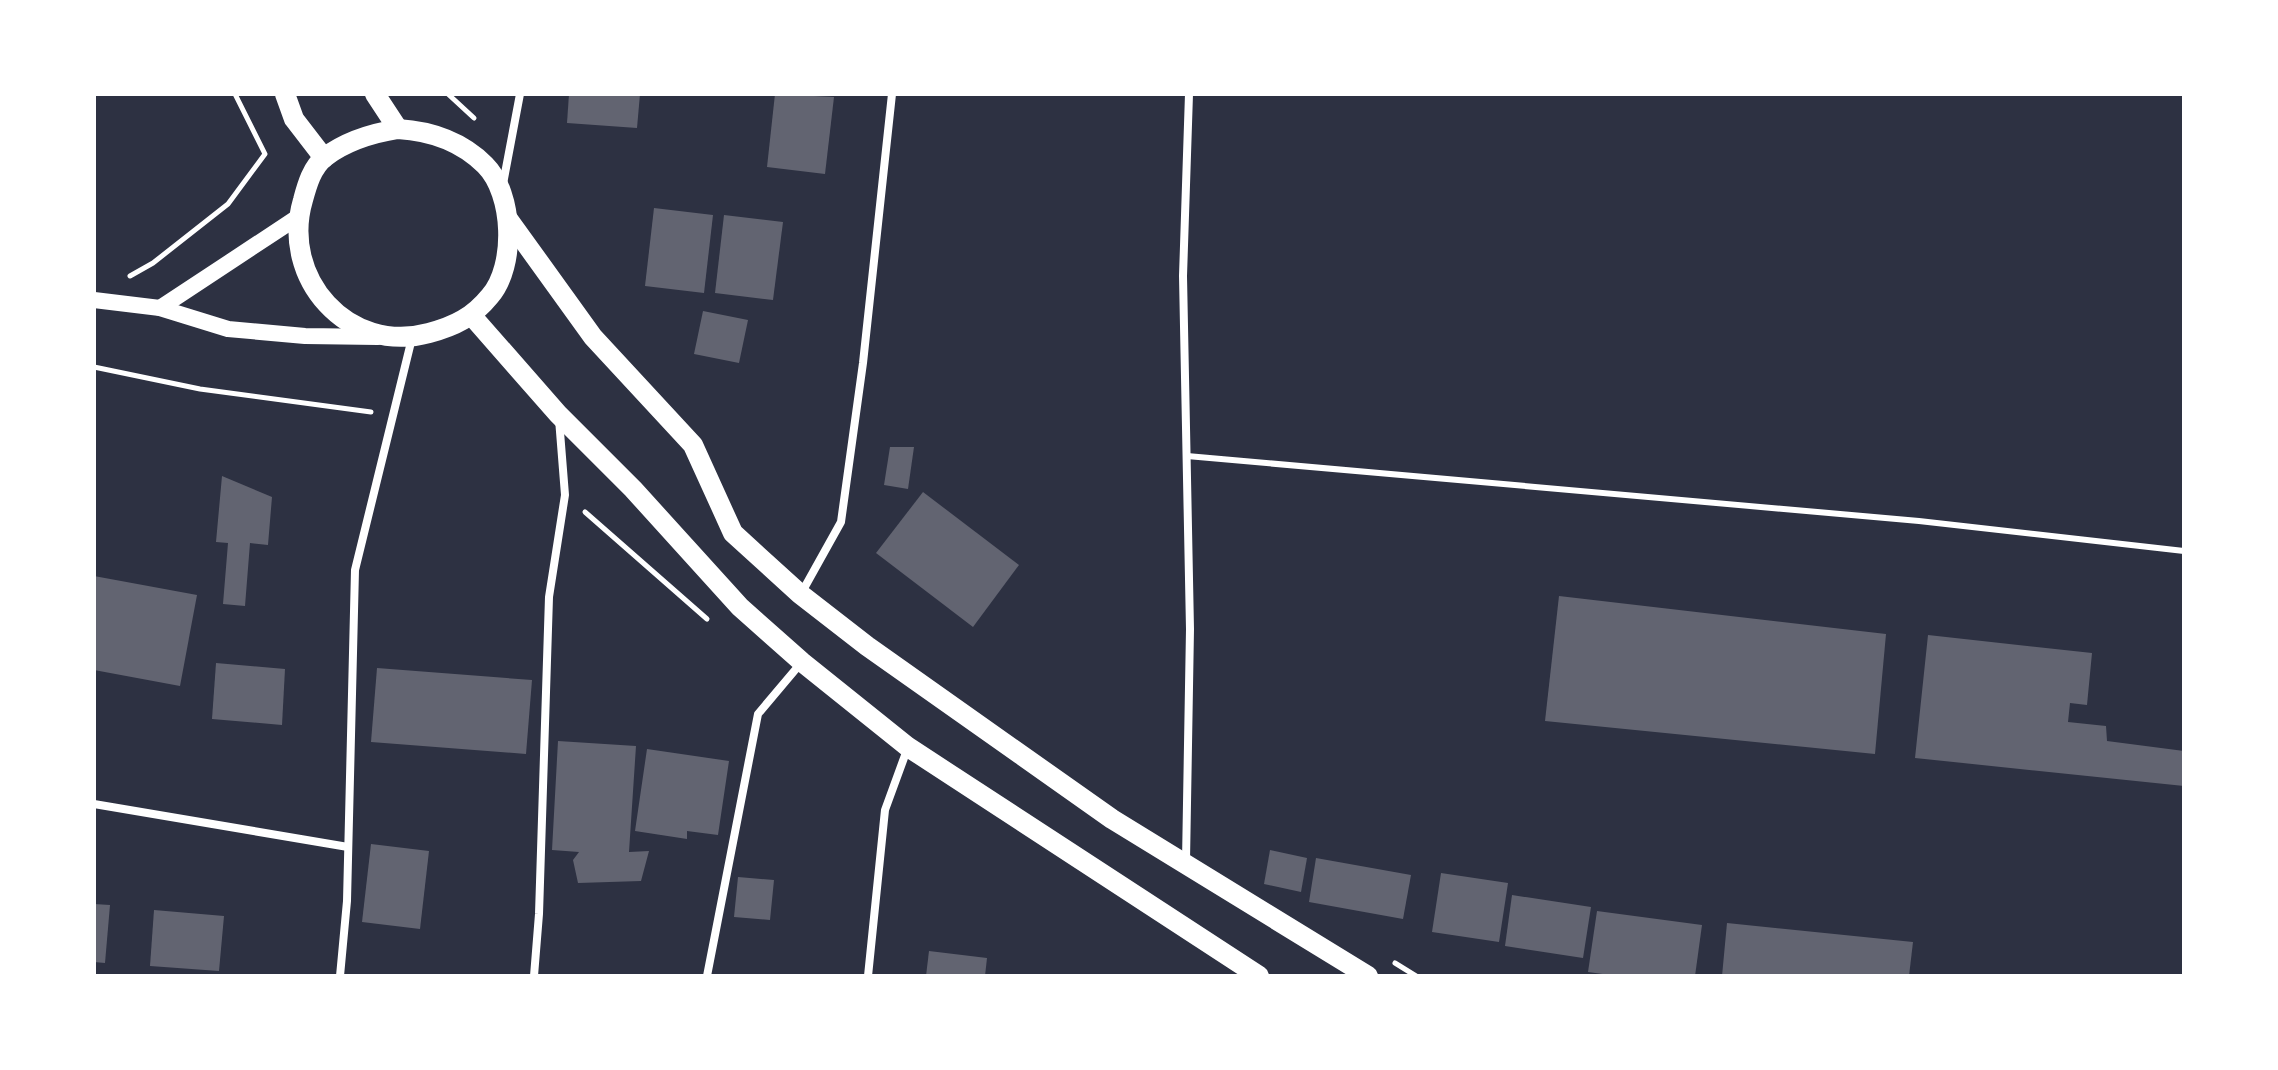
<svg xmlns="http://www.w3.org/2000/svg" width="2278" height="1070" viewBox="0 0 2278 1070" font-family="Spectral,serif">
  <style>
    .building { fill: #626471 }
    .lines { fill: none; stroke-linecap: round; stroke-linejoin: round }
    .path { stroke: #fff; stroke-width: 5 }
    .service { stroke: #fff; stroke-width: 6 }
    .minor { stroke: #fff; stroke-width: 8 }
    .secondary { stroke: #fff; stroke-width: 16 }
    .primary { stroke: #fff; stroke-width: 20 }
  </style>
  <rect width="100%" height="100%" fill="#2d3142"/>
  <!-- building -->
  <g class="building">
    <polygon points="569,94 640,94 637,128 567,123"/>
    <polygon points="775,94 834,97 825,174 767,167"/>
    <polygon points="654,208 713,215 704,293 645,286"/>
    <polygon points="724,215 783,222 773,300 715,293"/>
    <polygon points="703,311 748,320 739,363 694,354"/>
    <polygon points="890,447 914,447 908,489 884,485"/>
    <polygon points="222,476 272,497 268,545 250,543 245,606 223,604 228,543 216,542"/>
    <polygon points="923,492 1019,565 973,627 876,553"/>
    <polygon points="94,576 197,595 180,686 94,670"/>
    <polygon points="1559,596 1886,634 1875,754 1545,721"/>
    <polygon points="1928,635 2092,653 2087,705 2070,703 2068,722 2106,726 2107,741 2184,751 2184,786 1915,758"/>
    <polygon points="216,663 285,669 282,725 212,719"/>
    <polygon points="377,668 532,680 526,754 371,742"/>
    <polygon points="558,741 636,746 629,852 649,851 641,881 578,883 573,860 579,852 552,850"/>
    <polygon points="647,749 729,761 718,835 687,831 687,839 635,831"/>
    <polygon points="371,844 429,851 420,929 362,922"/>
    <polygon points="1270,850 1307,858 1301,892 1264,884"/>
    <polygon points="1316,858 1411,875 1403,919 1309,902"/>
    <polygon points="1441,873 1508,883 1499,942 1432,932"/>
    <polygon points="738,877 774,880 770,920 734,917"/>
    <polygon points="1512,895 1591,907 1583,958 1505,946"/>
    <polygon points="94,904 110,905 105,963 94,962"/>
    <polygon points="154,910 224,916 219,971 150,966"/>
    <polygon points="1597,911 1702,925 1695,976 1617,976 1588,972"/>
    <polygon points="1727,923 1913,942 1909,976 1722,976"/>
    <polygon points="929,951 987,958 985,976 926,976"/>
  </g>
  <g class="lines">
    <!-- path -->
    <g class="path">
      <polyline points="448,94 474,118"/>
      <polyline points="130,276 153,263 228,204 265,154 235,94"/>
      <polyline points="94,367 200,389 371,412"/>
      <polyline points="585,512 707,619"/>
      <polyline points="1395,963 1416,976"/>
    </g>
    <!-- service -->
    <polyline class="service" points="1187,456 1919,521 2184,551"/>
    <!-- minor -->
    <g class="minor">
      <polyline points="503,184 520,94"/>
      <polyline points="802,592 841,522 863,363 892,94"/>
      <polyline points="94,804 348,847"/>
      <polyline points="1186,861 1190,629 1183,276 1189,94"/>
      <polyline points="340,976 347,901 355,570 412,338"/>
      <polyline points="534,976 539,914 549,597 565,495 559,419"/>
      <polyline points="707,976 758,714 801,663"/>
      <polyline points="868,976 885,810 908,747"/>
    </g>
    <!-- secondary -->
    <g class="secondary">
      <polyline points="94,300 160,308 228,329 305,336 378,337"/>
      <polyline points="160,308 298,217"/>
    </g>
    <!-- primary -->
    <g class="primary">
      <polyline points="285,94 294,119 324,158"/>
      <polyline points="375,94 398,129"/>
      <path d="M398,129c33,2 63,12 87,36 29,29 31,101 5,131 -17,21 -35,30 -61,37 -81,22 -149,-55 -126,-133 4,-15 9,-33 22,-43 20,-15 48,-24 73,-28z"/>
      <polyline points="508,219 593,337 693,445 733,533 800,594 867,646 1112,819 1368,976"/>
      <polyline points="472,316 558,414 633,489 740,607 802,662 908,747 1259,976"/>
    </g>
  </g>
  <!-- border -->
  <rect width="2278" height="1070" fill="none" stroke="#ffffff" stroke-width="192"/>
</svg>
